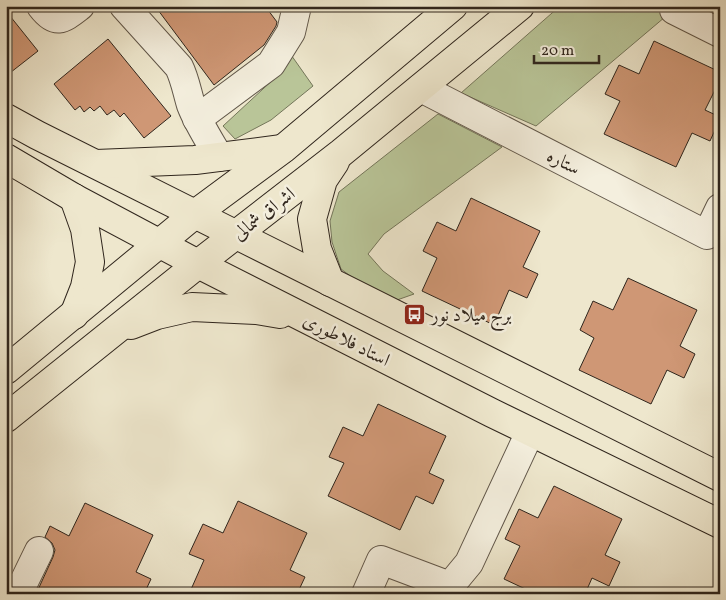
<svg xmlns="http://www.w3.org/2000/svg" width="726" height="600" viewBox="0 0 726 600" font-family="Vollkorn,Amiri,serif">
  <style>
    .green { fill: #b9c598; stroke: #74765a }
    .building { fill: #cf9775; stroke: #30261d }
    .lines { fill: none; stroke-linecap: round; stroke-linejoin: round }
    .minor-casing { stroke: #605649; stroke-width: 30 }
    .major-casing { stroke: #30261d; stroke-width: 30 }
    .minor { stroke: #f4efde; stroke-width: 28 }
    .major { stroke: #eee7cd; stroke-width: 28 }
    .labels { text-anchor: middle; stroke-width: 5; stroke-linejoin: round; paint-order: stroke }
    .street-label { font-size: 19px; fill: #30261d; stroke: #f4efde }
    .poi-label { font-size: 19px; fill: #30261d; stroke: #f4efde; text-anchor: start }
  </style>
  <rect width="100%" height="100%" fill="#eee7cd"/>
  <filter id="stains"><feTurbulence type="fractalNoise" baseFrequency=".004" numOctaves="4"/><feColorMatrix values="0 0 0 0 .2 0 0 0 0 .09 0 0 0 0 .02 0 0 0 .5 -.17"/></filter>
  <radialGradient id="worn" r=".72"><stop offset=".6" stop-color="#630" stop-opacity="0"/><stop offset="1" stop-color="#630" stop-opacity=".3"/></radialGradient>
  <!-- green -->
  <g class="green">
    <polygon points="560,6 678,6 536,126 461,93"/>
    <polygon points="289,52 313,86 271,120 235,139 223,126 277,76"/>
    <polygon points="438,114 502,147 384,234 368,254 383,271 414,294 397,300 374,294 341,269 332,242 330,221 339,192"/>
  </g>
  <!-- building -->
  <g class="building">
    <polygon points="155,6 265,6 277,22 276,26 264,45 214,85"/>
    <polygon points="6,11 38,51 6,76"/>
    <polygon points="108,39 171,116 144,138 124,113 120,117 114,110 107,115 100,106 94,111 90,107 84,112 80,106 75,110 54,84"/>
    <polygon points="654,41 720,72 720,80 705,110 720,117 720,119 710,141 692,133 676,167 604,134 620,101 605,94 619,65 639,74"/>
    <polygon points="471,198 540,231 523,267 538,274 527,298 509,290 494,325 422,291 437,258 423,251 437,222 456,231"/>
    <polygon points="628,278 697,310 680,346 695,354 684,378 667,370 651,404 579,370 594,338 580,330 593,301 613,310"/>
    <polygon points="378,404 446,436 429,473 444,480 433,504 416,496 400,530 328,496 344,463 329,457 343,427 363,436"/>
    <polygon points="554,486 622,519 605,555 620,562 609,586 592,578 585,594 536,594 504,579 520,546 505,539 519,509 538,518"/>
    <polygon points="238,501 307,533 290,570 305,577 297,594 189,594 204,560 189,554 203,524 223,533"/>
    <polygon points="85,503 153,535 136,572 151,579 144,594 36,594 53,557 55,550 52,543 45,537 50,526 69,536"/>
  </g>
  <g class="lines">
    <defs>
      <g id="minor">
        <path d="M41,6c15,20 22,13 39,0"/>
        <path d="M124,6l55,61c6,12 8,25 12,38 7,18 18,35 28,52"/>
        <polyline points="674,10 720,33"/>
        <polyline points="421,88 707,235 720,208"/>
        <polyline points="197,119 271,64 291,32 297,6"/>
        <polyline points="18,594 39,551"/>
        <polyline points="366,594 381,560 450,586 469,563 530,432"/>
      </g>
      <g id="major">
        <polyline points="6,118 37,135 720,477"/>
        <polyline points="6,158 74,198 198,264 492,413 720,524"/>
        <polyline points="96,164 195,160 282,149"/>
        <polyline points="74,198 85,229 90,262 85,287 74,315"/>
        <polyline points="330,282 317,249 312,219 323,180 335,162"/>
        <polyline points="131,325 157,315 192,307 256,310 280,314"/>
        <polyline points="6,370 195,214 283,149 453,6"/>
        <polyline points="6,418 198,264 341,153 520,6"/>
      </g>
    </defs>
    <!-- minor casing -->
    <use href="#minor" class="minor-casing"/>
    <!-- major casing -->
    <use href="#major" class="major-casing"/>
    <!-- minor -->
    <use href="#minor" class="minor"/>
    <!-- major -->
    <use href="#major" class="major"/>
  </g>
  <!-- icons -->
  <defs>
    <symbol id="bus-square" viewBox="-11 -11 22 22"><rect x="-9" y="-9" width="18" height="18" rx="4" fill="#8f2418" stroke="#f4efde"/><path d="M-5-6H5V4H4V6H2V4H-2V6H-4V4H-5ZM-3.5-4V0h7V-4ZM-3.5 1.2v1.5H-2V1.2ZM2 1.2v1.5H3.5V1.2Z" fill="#fff"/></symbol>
  </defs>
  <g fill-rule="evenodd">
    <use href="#bus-square" x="402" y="302" width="25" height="25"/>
  </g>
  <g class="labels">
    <!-- street labels -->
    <g class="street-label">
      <text transform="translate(564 161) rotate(27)" y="7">ستاره</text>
      <text transform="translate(263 213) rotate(-38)" y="7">اشراق شمالی</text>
      <text transform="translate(347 339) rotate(27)" y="7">استاد فلاطوری</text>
    </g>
    <!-- poi labels -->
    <g class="poi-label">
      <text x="431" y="321">برج میلاد نور</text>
    </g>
  </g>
  <!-- margin -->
  <rect width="726" height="600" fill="none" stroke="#eee7cd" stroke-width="25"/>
  <rect x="8" y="8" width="711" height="585" fill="none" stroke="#30261d" stroke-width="2.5"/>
  <rect x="12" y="12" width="701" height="575" fill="none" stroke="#30261d"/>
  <!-- scale -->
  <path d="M534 55v8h65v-8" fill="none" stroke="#30261d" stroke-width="2.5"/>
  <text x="541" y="55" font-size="15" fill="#30261d" stroke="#f4efde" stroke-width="4" paint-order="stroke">20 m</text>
  <rect width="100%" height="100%" filter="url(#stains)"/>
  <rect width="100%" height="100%" fill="url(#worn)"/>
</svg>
